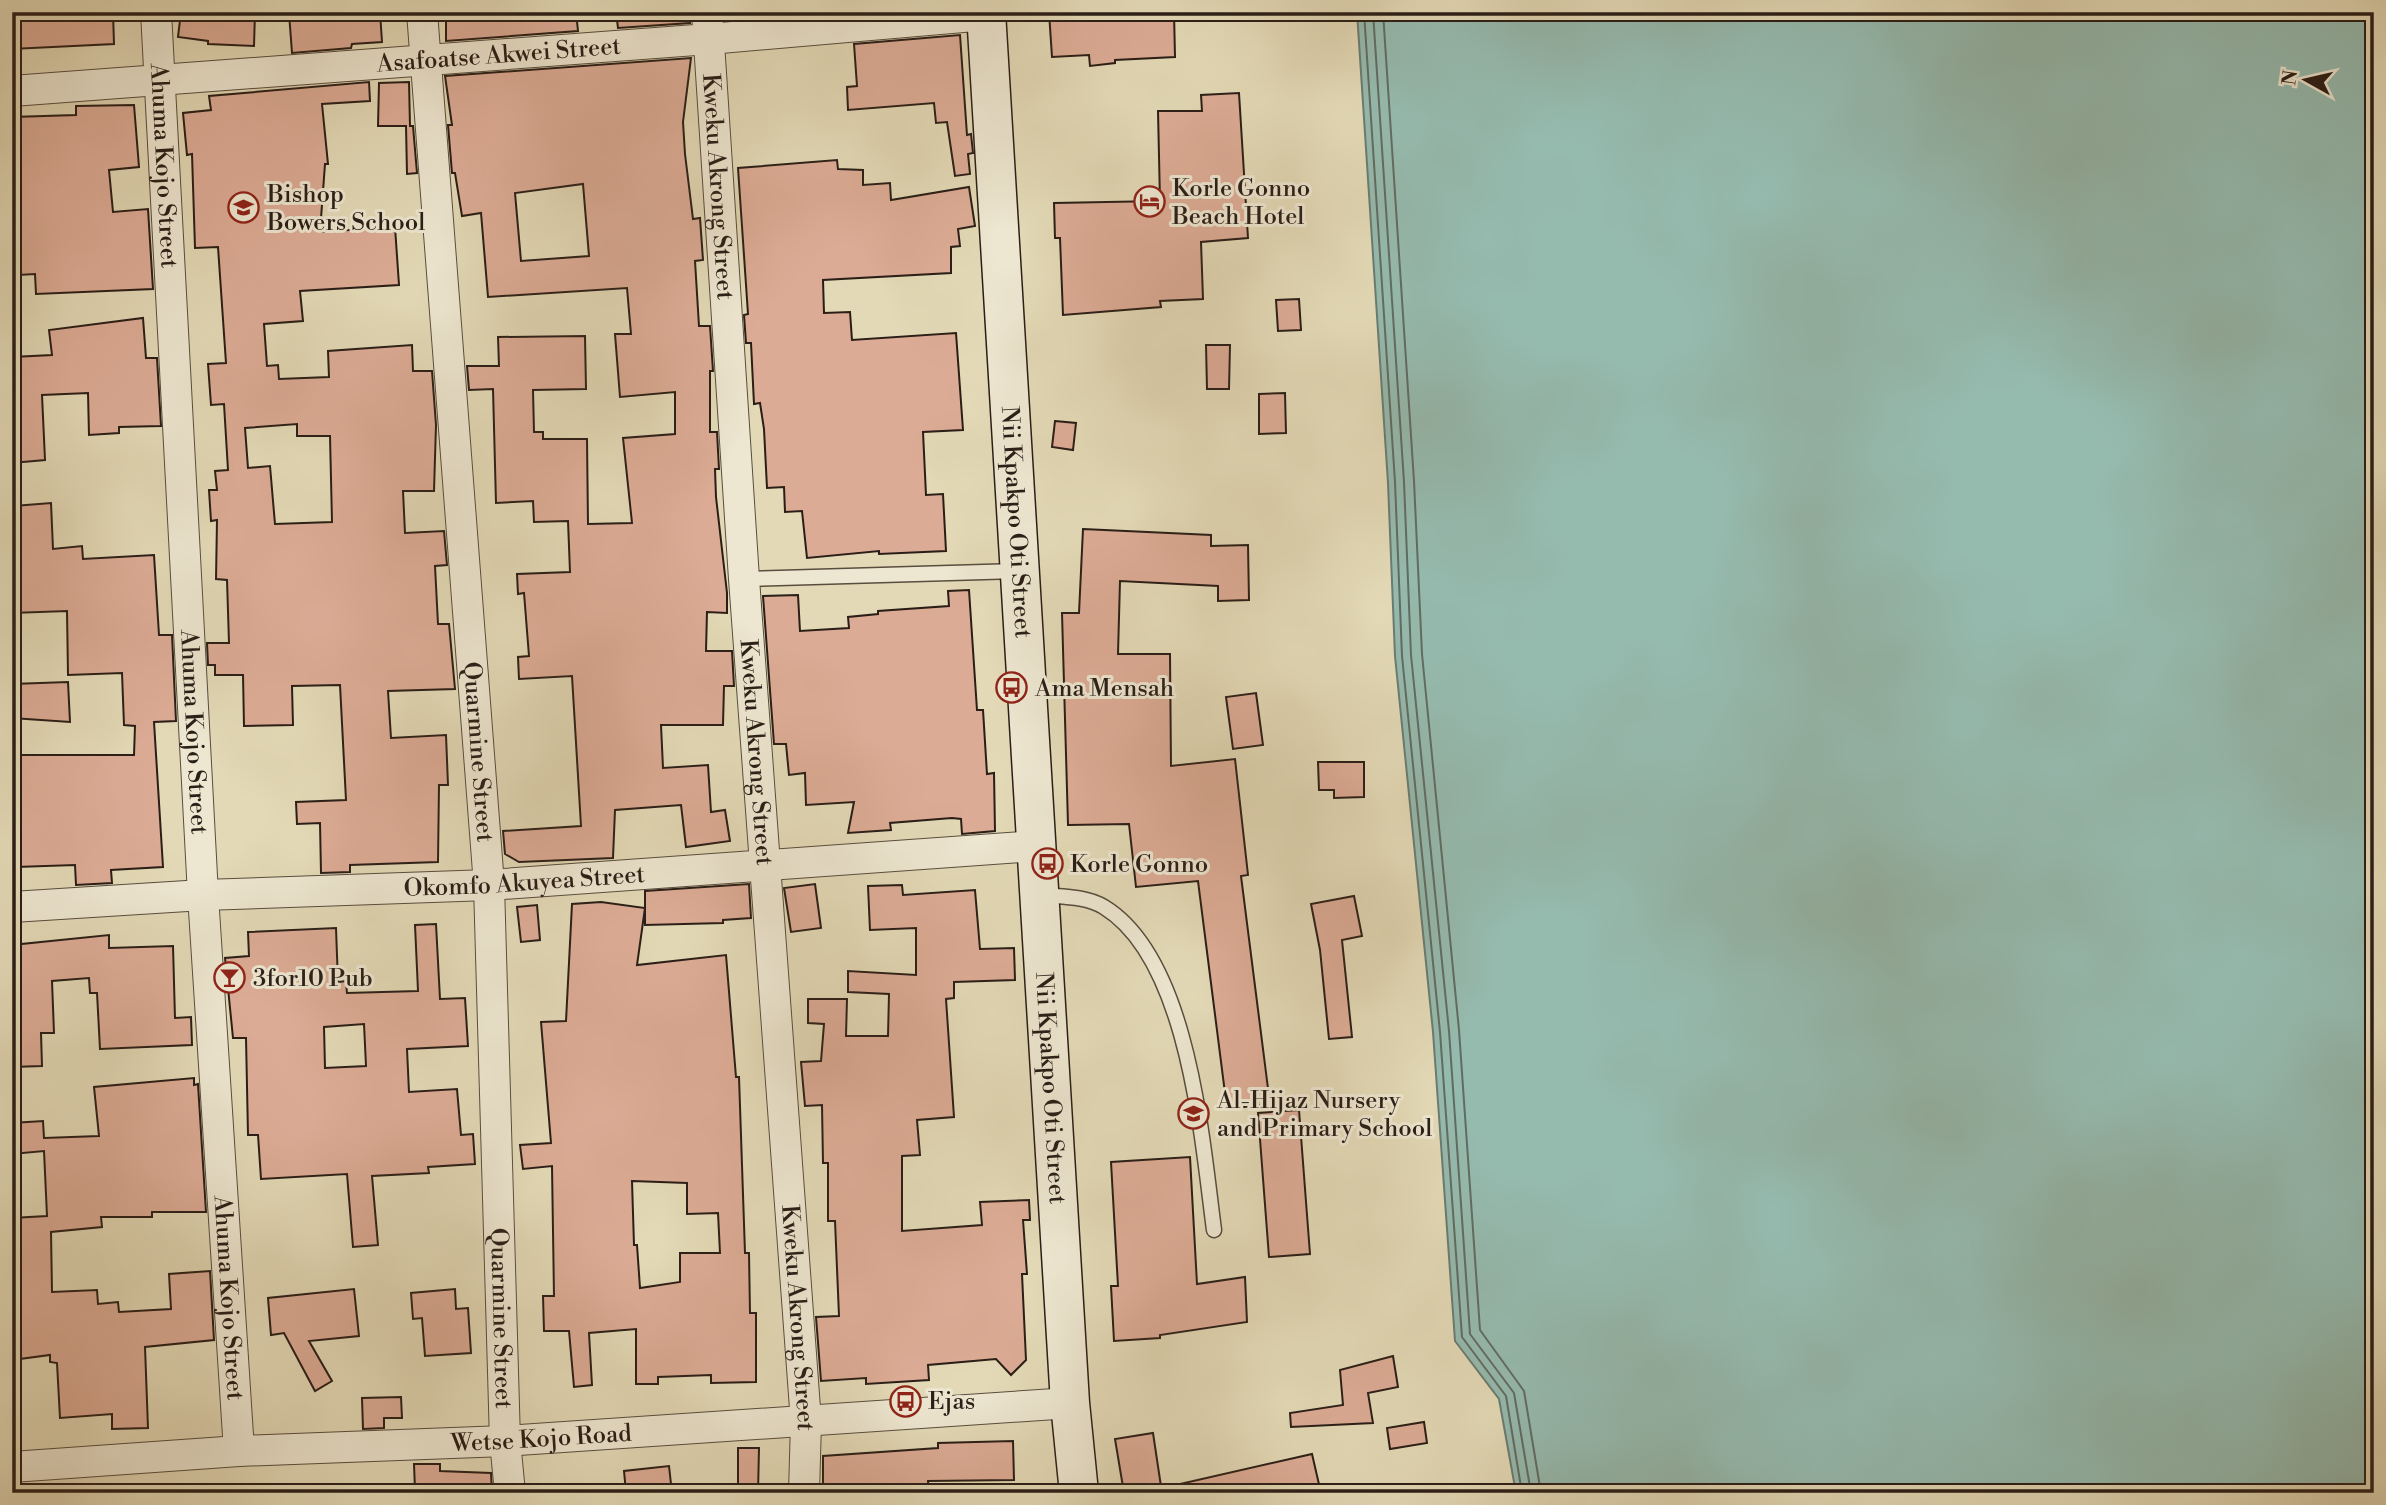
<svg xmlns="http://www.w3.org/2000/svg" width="2386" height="1505" viewBox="0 0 2386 1505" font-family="'Libre Bodoni',serif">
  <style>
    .water { fill: #95baae; stroke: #6a7c72; stroke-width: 2 }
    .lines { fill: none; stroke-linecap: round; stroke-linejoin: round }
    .shore { stroke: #606c62; stroke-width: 2 }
    .building { fill: #dcab95; stroke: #2a1e17; stroke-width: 2; fill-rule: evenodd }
    .lane-casing { stroke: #584d3f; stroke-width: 17 }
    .street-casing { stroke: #584d3f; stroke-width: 32 }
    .secondary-casing { stroke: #2a1e17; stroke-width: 41 }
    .lane { stroke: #ede6d0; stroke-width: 14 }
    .street { stroke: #ede6d0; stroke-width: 30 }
    .secondary { stroke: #ede6d0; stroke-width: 38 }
    .labels { text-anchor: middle; stroke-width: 6; stroke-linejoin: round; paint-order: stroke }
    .street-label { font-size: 24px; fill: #2a1e17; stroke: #ede6d0 }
    .poi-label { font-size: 24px; fill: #2a1e17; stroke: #ede6d0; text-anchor: start }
  </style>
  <rect width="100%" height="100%" fill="#e3d9b6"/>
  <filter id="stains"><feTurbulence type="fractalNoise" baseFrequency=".00286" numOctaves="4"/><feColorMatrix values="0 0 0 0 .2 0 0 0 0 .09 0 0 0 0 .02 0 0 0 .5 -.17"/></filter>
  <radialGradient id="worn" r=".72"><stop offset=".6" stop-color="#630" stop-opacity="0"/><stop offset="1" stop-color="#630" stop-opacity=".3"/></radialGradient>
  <!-- water -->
  <polygon class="water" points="1357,12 2374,12 2374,1493 1516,1493 1499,1399 1455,1341 1433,1032 1395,656 1388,483"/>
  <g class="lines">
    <!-- shore -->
    <g class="shore">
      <polyline points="1364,12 1395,482 1402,656 1440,1032 1462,1337 1506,1396 1522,1493"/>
      <polyline points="1373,12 1404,482 1411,655 1449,1031 1470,1334 1514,1393 1531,1493"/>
      <polyline points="1383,12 1414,481 1422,654 1459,1030 1480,1330 1524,1391 1541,1493"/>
    </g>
  </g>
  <!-- building -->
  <g class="building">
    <polygon points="12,12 113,12 114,44 12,49"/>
    <polygon points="181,12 255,12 254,46 208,44 208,41 178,37"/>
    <polygon points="380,12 382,42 352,44 351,48 292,53 289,13"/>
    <polygon points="446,12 576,12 578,31 446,41"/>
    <polygon points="616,12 690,12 690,23 618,28"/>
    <polygon points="1049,12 1174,12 1175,57 1115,60 1115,63 1090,66 1089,55 1052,57"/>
    <polygon points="960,35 967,135 971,134 973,153 968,154 970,174 955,176 947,122 936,123 934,103 848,110 847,87 857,86 854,44"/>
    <path d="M691,58l-8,64 2,32 8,65 7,-1 3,42 -8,1 4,65h11l3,45h-3v61h7l2,37h-4l1,28 11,96v20l-20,-1 -1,39h26l2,35h-10l-1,39h-62l2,43 45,-3 3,47 14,-2 5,31 -44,6 -5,-42 -66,5 -2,48 -94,4 -14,-8 -2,-23 78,-5 -9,-150 -53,3 -1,-22 11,-1 -5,-63 -6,1 -1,-20 53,-2 -2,-51 -34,1 -1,-21 -37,2 -3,-114 -24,1 -2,-24h32l-1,-29 87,-1 1,53 -53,1 1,42h9v7h44l1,85 44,-1 -9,-85 52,-4v-42l-55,5 -5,-63h16l-4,-46 -139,9 -7,-84 -19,3 -7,-43h-3l-4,-48h4l-7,-49zM583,184l6,72 -68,5 -6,-68z"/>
    <path d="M369,82l1,19 -48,3 6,60h-3l-5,68 75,-5 4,58 -99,6 3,30 -39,3 3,42 11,-1 1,14 50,-2 -1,-26 84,-6 1,26h19l4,54 -2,66h-31l2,42 39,-2 3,34 -12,1 3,58h11l6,65 -67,2 3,47 55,-3 2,50h-9l-1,77 -88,3v7l-29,1 -1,-50 -23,1 -1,-22 50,-2 -6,-115 -48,1 1,39 -49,1 -1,-51h-28v-10h-7l-1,-22h22l-2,-63 -11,-1 1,-59 -6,1 -2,-31h8l-2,-19 13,-1 -4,-66 -13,1 -3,-41 18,-1 -8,-116 -23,1 -3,-94 -5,1 -4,-42 28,-3 -2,-14zM297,424v12h33l2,86 -57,2 -5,-58 -22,2 -3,-40z"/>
    <polygon points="409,82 410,126 413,126 417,173 407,174 406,126 378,126 379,83"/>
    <polygon points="1239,93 1248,238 1201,242 1203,299 1160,301 1161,307 1063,315 1060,238 1055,238 1054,203 1160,201 1158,111 1202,111 1201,95"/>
    <polygon points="134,105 139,167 109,170 113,212 148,209 153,289 36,294 35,274 18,275 16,256 12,256 12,117 76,115 76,106"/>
    <polygon points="837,160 838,169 863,170 863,185 890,183 891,200 969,187 975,226 958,229 960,246 951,247 951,273 823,280 824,313 850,312 852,340 956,333 963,430 923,432 926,495 943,494 946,551 879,554 879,551 807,558 802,511 785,512 784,487 767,488 764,429 760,403 754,404 751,343 746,343 744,315 748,314 738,168"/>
    <polygon points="1299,299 1301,330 1278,331 1276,300"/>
    <polygon points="143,318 146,358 157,358 161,426 119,427 119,433 89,435 88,393 42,395 45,460 12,463 12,357 52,355 49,330"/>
    <polygon points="1206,345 1230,345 1229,389 1207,389"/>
    <polygon points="1285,393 1286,433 1259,434 1259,394"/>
    <polygon points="1055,421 1076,423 1073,450 1052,447"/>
    <polygon points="51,503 53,549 82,546 83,559 154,555 159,635 172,635 176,721 154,722 163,867 111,870 112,883 76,885 75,865 16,867 12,755 134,755 135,726 124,725 122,673 68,675 67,611 12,613 12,560 17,559 14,506"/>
    <polygon points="1083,529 1211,535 1211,546 1248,545 1249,600 1218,601 1218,586 1120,581 1118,654 1170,654 1171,766 1235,759 1248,875 1241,876 1270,1104 1227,1109 1198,881 1136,887 1129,824 1068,825 1062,613 1079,613"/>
    <polygon points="969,590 977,710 983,710 987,774 994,773 995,831 962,834 961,819 952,818 890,823 891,830 848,833 854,802 806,805 805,773 789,775 786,744 774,744 763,596 798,595 800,631 849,628 848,617 878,614 878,611 949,606 948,591"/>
    <polygon points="68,682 70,722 12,718 12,684"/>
    <polygon points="1256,693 1263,745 1233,749 1226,697"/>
    <polygon points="1318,762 1364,762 1364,797 1334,798 1334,790 1319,790"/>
    <polygon points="749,884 751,918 723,920 723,923 645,925 645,891"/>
    <polygon points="815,884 821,928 791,932 784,888"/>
    <polygon points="902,885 903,895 975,890 980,949 1014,948 1015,980 954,982 954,998 946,999 954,1117 917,1120 920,1155 902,1156 902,1231 982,1225 980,1202 1029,1200 1030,1220 1023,1220 1027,1274 1022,1274 1026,1360 1011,1375 996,1359 928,1365 929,1380 866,1384 866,1378 821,1381 816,1317 839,1316 835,1221 828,1221 828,1163 823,1163 822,1105 805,1106 801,1062 821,1061 824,1024 808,1023 808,999 847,999 846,1036 888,1036 889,994 848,992 848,971 916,975 916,928 870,930 868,886"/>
    <polygon points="1354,896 1362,936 1342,940 1352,1037 1329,1039 1320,950 1311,904"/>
    <path d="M601,902l44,6 -8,57 89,-10 10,122h3l6,176h4l1,60h6v69l-45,1v-8l-53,2v7h-22v-55l-47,4 3,52 -18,2 -5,-56h-25l-1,-35h11l-2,-130 -29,3 -3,-24 31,-2 -10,-121 25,-1 6,-117zM632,1181l55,2v31l31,-1 2,40h-40v29l-40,6 -3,-43h-3z"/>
    <polygon points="537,905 540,940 521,942 517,907"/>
    <path d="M436,924l4,75 25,-1 3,48 -61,3 2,43 48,-3 4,46 12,-1 2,30 -47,3 1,6 -57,3 6,69 -25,2 -6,-73 -86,5 -3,-44h-10l-2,-97h-13l-8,-80 24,-2 -1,-24 88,-4 2,54 8,-1 1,12 71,-2 -3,-66zM364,1024l2,42 -41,2 -1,-41z"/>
    <polygon points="109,935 109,948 173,946 175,1018 191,1017 192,1045 100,1049 97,993 90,993 89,978 52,981 54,1033 41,1033 42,1066 12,1067 12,945"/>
    <polygon points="194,1078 194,1085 198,1084 206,1212 152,1212 152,1217 101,1217 102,1227 51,1232 52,1292 97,1290 98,1304 118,1302 119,1312 171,1309 169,1274 210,1271 214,1340 145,1347 148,1428 112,1429 112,1414 60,1418 57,1363 50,1362 50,1355 12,1360 12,1218 47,1216 44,1151 12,1154 12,1123 43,1121 44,1138 99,1136 94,1087"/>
    <polygon points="1299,1110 1310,1254 1269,1257 1258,1113"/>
    <polygon points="1190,1157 1197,1284 1245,1277 1247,1322 1160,1335 1160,1338 1114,1341 1111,1286 1118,1286 1111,1162"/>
    <polygon points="354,1289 359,1336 309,1341 332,1381 315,1391 284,1333 271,1335 268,1298"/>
    <polygon points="455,1289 456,1309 468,1308 471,1353 425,1356 422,1318 413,1319 411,1293"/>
    <polygon points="1393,1356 1398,1387 1368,1393 1373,1423 1291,1427 1290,1413 1343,1405 1340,1370"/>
    <polygon points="401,1397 402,1418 384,1418 384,1428 363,1429 362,1398"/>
    <polygon points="1424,1422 1427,1443 1390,1449 1387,1428"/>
    <polygon points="1153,1433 1162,1493 1124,1493 1115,1439"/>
    <polygon points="1013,1441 1014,1480 928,1481 929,1493 823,1493 823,1456 938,1448 938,1443"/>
    <polygon points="738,1448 759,1448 758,1493 738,1493"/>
    <polygon points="1312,1454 1321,1493 1181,1493 1180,1484"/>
    <polygon points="414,1464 440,1464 440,1471 491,1473 492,1493 415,1490"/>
    <polygon points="669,1466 672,1493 644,1493 644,1490 626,1492 624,1471"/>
  </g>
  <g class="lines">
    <defs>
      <g id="lane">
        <polyline points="744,579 1019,571"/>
        <path d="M1042,895c20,2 44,1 62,12 85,52 98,233 110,323"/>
      </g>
      <g id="street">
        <path id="s1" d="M156,12l47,883 36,556"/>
        <path id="s2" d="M422,12l67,873 16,556 5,52"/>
        <path id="s3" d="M707,12l37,567 62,843 -2,71"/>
        <path id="s4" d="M12,91l697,-52 277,-24"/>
        <path id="s5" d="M12,907l191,-12 286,-10 547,-39"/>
        <path id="s6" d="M12,1467l227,-16 266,-10 565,-38"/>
      </g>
      <g id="secondary">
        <path id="s7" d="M986,12l84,1391 9,90"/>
      </g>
    </defs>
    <!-- lane casing -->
    <use href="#lane" class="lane-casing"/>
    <!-- street casing -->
    <use href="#street" class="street-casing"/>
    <!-- secondary casing -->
    <use href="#secondary" class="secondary-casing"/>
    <!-- lane -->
    <use href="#lane" class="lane"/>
    <!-- street -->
    <use href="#street" class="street"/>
    <!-- secondary -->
    <use href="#secondary" class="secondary"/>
  </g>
  <!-- icons -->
  <defs>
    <symbol id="hotel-ring" viewBox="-11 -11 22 22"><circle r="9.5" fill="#ede6d0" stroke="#8f2418" stroke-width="1.5"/><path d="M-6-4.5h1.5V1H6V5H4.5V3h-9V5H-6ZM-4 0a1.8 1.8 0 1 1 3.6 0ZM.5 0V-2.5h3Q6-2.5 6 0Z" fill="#8f2418"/></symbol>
    <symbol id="school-ring" viewBox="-11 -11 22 22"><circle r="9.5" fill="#ede6d0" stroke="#8f2418" stroke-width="1.5"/><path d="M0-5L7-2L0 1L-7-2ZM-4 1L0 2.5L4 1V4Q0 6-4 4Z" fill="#8f2418"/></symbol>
    <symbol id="bus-ring" viewBox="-11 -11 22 22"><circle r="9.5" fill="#ede6d0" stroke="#8f2418" stroke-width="1.5"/><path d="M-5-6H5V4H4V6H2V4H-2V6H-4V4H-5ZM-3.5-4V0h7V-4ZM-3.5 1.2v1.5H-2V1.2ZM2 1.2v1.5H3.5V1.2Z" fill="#8f2418"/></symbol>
    <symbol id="bar-ring" viewBox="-11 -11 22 22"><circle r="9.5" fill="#ede6d0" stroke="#8f2418" stroke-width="1.5"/><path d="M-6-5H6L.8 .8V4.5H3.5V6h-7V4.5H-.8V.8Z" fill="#8f2418"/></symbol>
  </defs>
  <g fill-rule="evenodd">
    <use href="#hotel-ring" x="1132" y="184" width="35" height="35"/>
    <use href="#school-ring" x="226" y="190" width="35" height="35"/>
    <use href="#bus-ring" x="994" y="670" width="35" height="35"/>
    <use href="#bus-ring" x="1030" y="846" width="35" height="35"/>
    <use href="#bar-ring" x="212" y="960" width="35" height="35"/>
    <use href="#school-ring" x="1176" y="1096" width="35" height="35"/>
    <use href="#bus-ring" x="888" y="1384" width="35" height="35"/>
  </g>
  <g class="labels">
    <!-- street labels -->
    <g class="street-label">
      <text dy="8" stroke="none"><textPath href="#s4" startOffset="488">Asafoatse Akwei Street</textPath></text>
      <text dy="8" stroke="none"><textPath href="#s1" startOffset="154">Ahuma Kojo Street</textPath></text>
      <text dy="8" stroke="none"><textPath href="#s3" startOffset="175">Kweku Akrong Street</textPath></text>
      <text dy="8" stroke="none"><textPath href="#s7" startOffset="511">Nii Kpakpo Oti Street</textPath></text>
      <text dy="8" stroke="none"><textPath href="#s1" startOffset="721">Ahuma Kojo Street</textPath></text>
      <text dy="8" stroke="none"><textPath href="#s2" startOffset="742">Quarmine Street</textPath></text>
      <text dy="8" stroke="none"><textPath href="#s3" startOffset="742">Kweku Akrong Street</textPath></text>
      <text dy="8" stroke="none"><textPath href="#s5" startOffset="513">Okomfo Akuyea Street</textPath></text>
      <text dy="8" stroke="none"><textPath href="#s7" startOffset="1078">Nii Kpakpo Oti Street</textPath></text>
      <text dy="8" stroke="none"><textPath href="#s1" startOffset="1288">Ahuma Kojo Street</textPath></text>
      <text dy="8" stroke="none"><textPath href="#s2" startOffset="1309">Quarmine Street</textPath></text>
      <text dy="8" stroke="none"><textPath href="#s3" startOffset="1309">Kweku Akrong Street</textPath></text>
      <text dy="8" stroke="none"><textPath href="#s6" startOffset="530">Wetse Kojo Road</textPath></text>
    </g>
    <!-- poi labels -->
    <g class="poi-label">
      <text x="1172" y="196">Korle Gonno<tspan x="1172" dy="28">Beach Hotel</tspan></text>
      <text x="267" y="202">Bishop<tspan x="267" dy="28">Bowers School</tspan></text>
      <text x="1035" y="696">Ama Mensah</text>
      <text x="1070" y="872">Korle Gonno</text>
      <text x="253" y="986">3for10 Pub</text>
      <text x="1217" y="1108">Al-Hijaz Nursery<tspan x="1217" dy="28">and Primary School</tspan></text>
      <text x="928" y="1409">Ejas</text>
    </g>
  </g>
  <!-- margin -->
  <rect width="2386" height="1505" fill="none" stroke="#e3d9b6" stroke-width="42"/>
  <rect x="14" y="14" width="2358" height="1477" fill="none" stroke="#2a1e17" stroke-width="3.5"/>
  <rect x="21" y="21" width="2344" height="1463" fill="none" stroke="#2a1e17" stroke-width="2"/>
  <!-- north arrow -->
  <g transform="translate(2306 80) rotate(278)" stroke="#ede6d0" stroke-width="5" paint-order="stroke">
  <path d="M0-5L12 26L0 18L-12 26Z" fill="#2a1e17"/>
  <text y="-10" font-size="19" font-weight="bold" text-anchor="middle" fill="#2a1e17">N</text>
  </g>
  <rect width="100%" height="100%" filter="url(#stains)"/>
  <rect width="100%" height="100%" fill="url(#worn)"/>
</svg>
